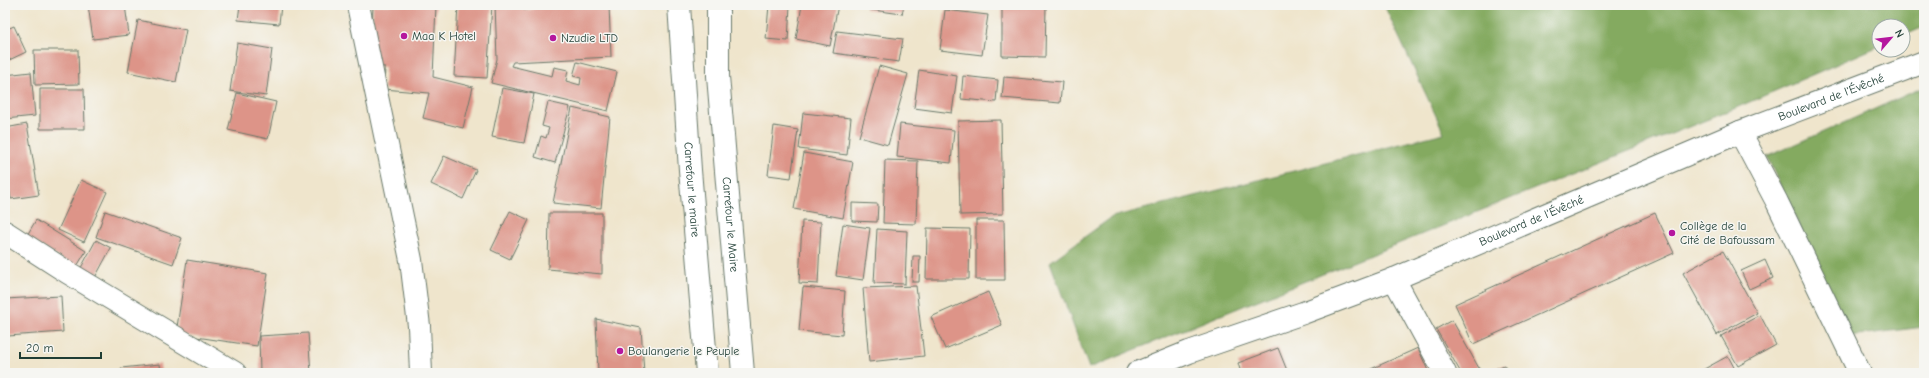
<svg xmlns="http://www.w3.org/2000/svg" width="1929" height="378" viewBox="0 0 1929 378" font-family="'Comic Neue',sans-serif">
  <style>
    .forest { fill: #84aa60; stroke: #52744a }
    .building { fill: #dd9488 }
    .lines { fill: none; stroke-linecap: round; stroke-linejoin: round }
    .street-casing { stroke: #687869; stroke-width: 24 }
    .primary-casing { stroke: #687869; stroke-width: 24 }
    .highway-casing { stroke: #687869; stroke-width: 24 }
    .street { stroke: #fff; stroke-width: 22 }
    .primary { stroke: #fff; stroke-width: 22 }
    .highway { stroke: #fff; stroke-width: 22 }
    .poi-dot { fill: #b5179e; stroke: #f6f6f2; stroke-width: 1.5 }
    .labels { text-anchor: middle; stroke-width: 3; stroke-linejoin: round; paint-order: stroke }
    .poi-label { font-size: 12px; fill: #1f3d34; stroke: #f6f6f2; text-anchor: start }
    .street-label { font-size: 12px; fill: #1f3d34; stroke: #f6f6f2 }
  </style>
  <rect width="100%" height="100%" fill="#f6f6f2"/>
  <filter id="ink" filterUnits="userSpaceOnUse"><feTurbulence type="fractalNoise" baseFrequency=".025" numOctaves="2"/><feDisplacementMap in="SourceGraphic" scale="8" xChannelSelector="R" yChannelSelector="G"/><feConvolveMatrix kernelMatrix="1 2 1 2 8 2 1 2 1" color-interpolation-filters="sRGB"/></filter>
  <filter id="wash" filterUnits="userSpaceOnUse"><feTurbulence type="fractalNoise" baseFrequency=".012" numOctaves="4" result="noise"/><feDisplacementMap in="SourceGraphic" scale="16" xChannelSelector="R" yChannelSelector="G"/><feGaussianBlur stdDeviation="0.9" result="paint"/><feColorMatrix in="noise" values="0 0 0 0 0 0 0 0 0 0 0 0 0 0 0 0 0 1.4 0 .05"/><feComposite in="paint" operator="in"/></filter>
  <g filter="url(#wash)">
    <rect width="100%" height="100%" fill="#efe5cc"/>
    <!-- forest -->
    <g class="forest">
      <polygon points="1384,5 1924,5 1924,27 1903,36 1903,26 1879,26 1879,46 1731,110 1089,368 1050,262 1112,217 1444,133"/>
      <polygon points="1924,87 1924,327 1850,336 1767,157"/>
    </g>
    <g id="blocks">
      <!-- building -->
      <g class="building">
        <polygon points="88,5 125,5 129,35 93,39"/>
        <polygon points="240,5 281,5 279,24 238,20"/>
        <polygon points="373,5 436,5 433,77 473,87 463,128 423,118 429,93 384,89 385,67 371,66"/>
        <polygon points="458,5 492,5 487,78 454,76"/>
        <polygon points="495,5 524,5 524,10 533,9 533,5 609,5 611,57 513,62 511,66 552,76 554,67 568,70 566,81 580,85 581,78 573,76 577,62 617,72 608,111 491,83 497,59"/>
        <polygon points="769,5 790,5 788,41 766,39"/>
        <polygon points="802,5 838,5 830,46 796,39"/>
        <polygon points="866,5 904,5 902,14 865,9"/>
        <polygon points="1002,5 1046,5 1045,57 1002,56"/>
        <polygon points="945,10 988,15 982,55 940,50"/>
        <polygon points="138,20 186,30 176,82 128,72"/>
        <polygon points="14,26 26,52 5,62 5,30"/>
        <polygon points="837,31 903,39 899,62 833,53"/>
        <polygon points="237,43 272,49 266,96 230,91"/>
        <polygon points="34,50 78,50 79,84 35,85"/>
        <polygon points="879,66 908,74 888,145 859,137"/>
        <polygon points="919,70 957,76 952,113 914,108"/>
        <polygon points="31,72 35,116 5,119 5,75"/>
        <polygon points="963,76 998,80 996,102 961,99"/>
        <polygon points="1004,77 1062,82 1060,103 1002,98"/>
        <polygon points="502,88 534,94 524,143 492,137"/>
        <polygon points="40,89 84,89 85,129 40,129"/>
        <polygon points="237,93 276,102 268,139 228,130"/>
        <polygon points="548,102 570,107 555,163 535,157 541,136 546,138 549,128 542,126"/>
        <polygon points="572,108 610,117 601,208 553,203"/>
        <polygon points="803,113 851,118 847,155 799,149"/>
        <polygon points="1001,120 1003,214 960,215 958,121"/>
        <polygon points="27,124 39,195 11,199 5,163 5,128"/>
        <polygon points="900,124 954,130 951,163 897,157"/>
        <polygon points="774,126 798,130 791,178 768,175"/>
        <polygon points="804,153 853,162 843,218 794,209"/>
        <polygon points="444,156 476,170 463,199 431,184"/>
        <polygon points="885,160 918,161 916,224 883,223"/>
        <polygon points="81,180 107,192 84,242 58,230"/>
        <polygon points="852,203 878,204 877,222 852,221"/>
        <polygon points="105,211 182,238 173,264 96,237"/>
        <polygon points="510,211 529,220 510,259 491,250"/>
        <polygon points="549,213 602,213 602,274 548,269"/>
        <polygon points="1655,213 1674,253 1473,344 1455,304"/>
        <polygon points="36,220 86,251 76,268 26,237"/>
        <polygon points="976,220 1004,220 1005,280 976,280"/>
        <polygon points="802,221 821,222 818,284 799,283"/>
        <polygon points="843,224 870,228 863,280 836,276"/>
        <polygon points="927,228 970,229 969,279 926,279"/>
        <polygon points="877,229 907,231 905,284 874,283"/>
        <polygon points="96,240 111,248 91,285 76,277"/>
        <polygon points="1723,251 1757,313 1717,335 1683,273"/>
        <polygon points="913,256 920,256 919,282 912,282"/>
        <polygon points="187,260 268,273 257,346 176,334"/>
        <polygon points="1765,260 1773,278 1749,289 1741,271"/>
        <polygon points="916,286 924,356 869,362 863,288"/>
        <polygon points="803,287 845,291 842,335 799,331"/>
        <polygon points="988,292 1002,325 945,349 931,317"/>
        <polygon points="61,296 63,332 8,336 5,322 5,299"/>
        <polygon points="1760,315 1776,345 1738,366 1721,336"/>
        <polygon points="596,319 641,328 644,373 598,373"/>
        <polygon points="1452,320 1480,370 1474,373 1461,373 1436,329"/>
        <polygon points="308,333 311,373 260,373 259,336"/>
        <polygon points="1278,348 1288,373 1241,373 1238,363"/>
        <polygon points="1418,348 1429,373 1362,373"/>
        <polygon points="1728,356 1737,373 1697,373"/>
        <polygon points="160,364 161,373 121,373 121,368"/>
        <polygon points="1504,365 1508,373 1486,373"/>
      </g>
    </g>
  </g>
  <g filter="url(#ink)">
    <use href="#blocks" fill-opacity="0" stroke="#687869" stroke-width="1"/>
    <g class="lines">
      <defs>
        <g id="street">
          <polyline points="358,5 411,260 419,326 421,373"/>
          <polyline points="1740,132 1777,202 1860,373"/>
          <polyline points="5,232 67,272 235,373"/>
          <polyline points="1394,279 1445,373"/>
        </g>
        <g id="primary">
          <path id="s1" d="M1137,373l52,-21 114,-39 91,-34 346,-147 184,-70"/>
        </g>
        <g id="highway">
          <path id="s2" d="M679,5l11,165 17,203"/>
          <path id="s3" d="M718,5v71l25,297"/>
        </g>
      </defs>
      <!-- street casing -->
      <use href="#street" class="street-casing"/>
      <!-- primary casing -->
      <use href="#primary" class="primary-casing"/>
      <!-- highway casing -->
      <use href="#highway" class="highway-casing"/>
      <!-- street -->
      <use href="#street" class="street"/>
      <!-- primary -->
      <use href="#primary" class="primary"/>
      <!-- highway -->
      <use href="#highway" class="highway"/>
    </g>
  </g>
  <!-- markers -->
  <g class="poi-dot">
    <circle cx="404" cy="36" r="4"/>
    <circle cx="553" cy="38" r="4"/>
    <circle cx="1672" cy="233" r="4"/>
    <circle cx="620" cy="351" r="4"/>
  </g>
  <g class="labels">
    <!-- poi labels -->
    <g class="poi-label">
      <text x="412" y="40">Maa K Hotel</text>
      <text x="561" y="42">Nzudie LTD</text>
      <text x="1680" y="230">Collège de la<tspan x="1680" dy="14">Cité de Bafoussam</tspan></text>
      <text x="628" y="355">Boulangerie le Peuple</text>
    </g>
    <!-- street labels -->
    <g class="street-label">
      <text dy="4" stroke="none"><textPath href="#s1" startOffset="747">Boulevard de l'Évêché</textPath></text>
      <text dy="4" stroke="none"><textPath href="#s2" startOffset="185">Carrefour le maire</textPath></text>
      <text dy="4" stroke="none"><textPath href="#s1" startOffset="423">Boulevard de l'Évêché</textPath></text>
      <text dy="4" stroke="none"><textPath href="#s3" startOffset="220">Carrefour le Maire</textPath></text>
    </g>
  </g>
  <!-- margin -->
  <rect width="1929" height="378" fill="none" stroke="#f6f6f2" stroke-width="20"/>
  <!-- north arrow -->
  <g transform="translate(1891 38) rotate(62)"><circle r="19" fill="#f6f6f2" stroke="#a0aca6"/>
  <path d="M0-3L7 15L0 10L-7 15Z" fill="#b5179e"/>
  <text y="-6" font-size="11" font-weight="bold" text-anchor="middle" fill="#1f3d34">N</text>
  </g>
  <!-- scale -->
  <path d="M20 352v6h81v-6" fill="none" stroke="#1f3d34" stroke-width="2"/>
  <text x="26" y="352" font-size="12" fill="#1f3d34" stroke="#f6f6f2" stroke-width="3" paint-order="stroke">20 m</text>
</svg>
